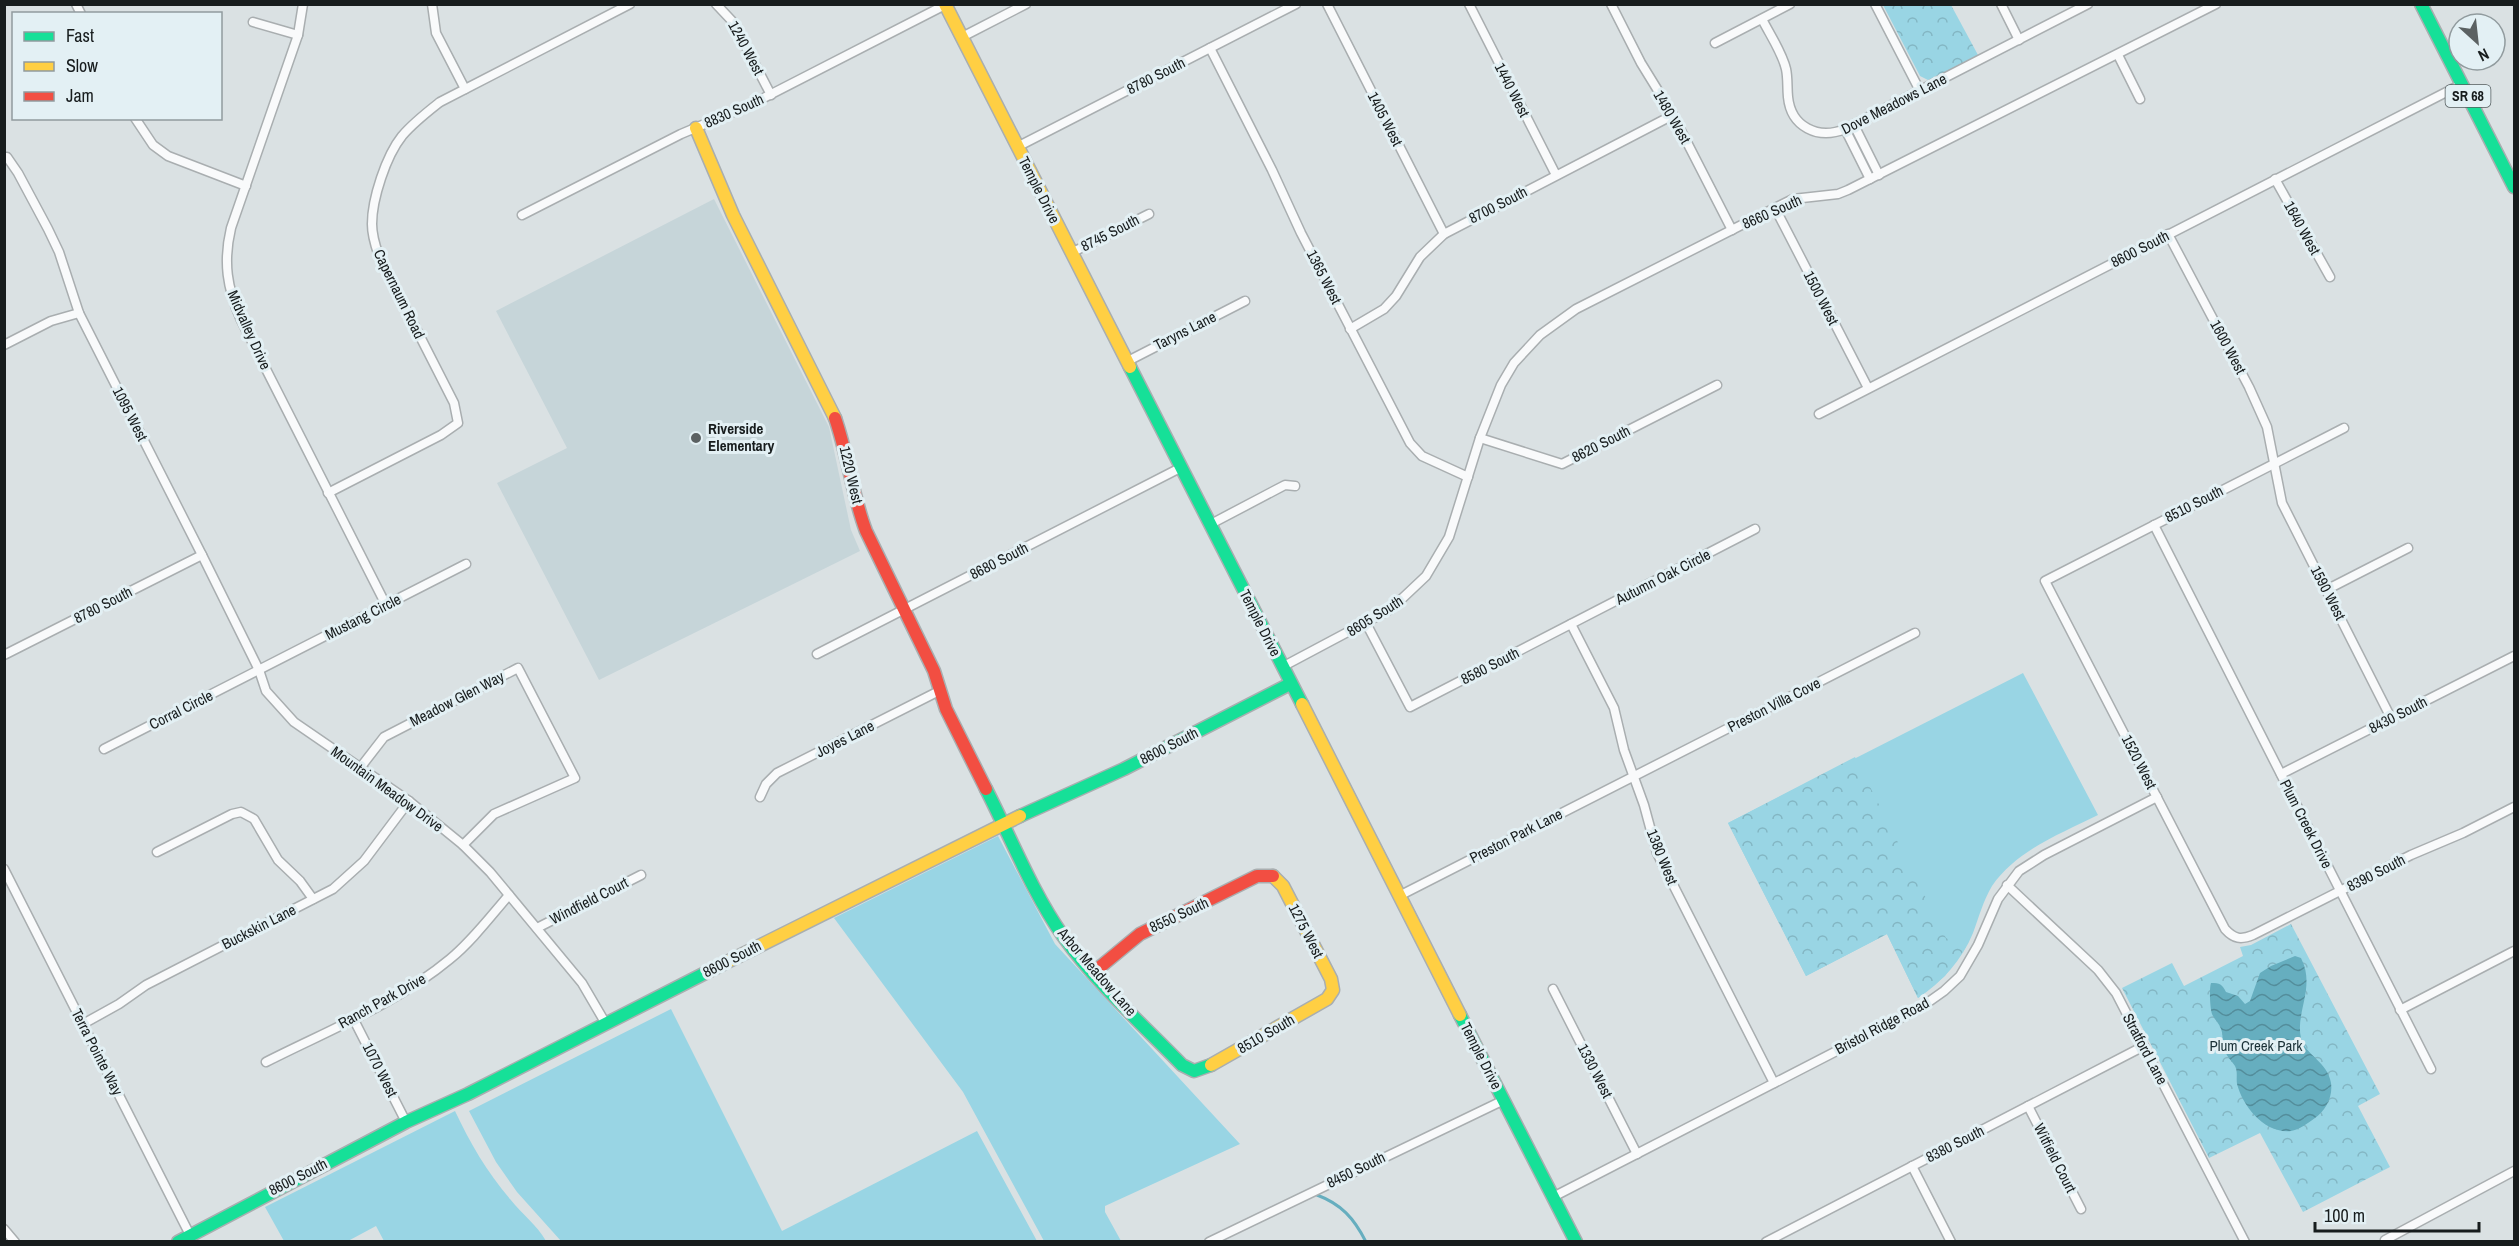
<svg xmlns="http://www.w3.org/2000/svg" width="2519" height="1246" viewBox="0 0 2519 1246" font-family="'Archivo Narrow',sans-serif">
  <style>
    .built { fill: #c6d5d9 }
    .grass { fill: #99d5e4 }
    .park { fill: url(#park-crowns) }
    .water { fill: url(#water-waves) }
    .lines { fill: none; stroke-linecap: round; stroke-linejoin: round }
    .stream { stroke: #66aebf; stroke-width: 3 }
    .street-casing { stroke: #a9aeb0; stroke-width: 11 }
    .fast-casing { stroke: #a9aeb0; stroke-width: 15 }
    .slow-casing { stroke: #a9aeb0; stroke-width: 15 }
    .jam-casing { stroke: #a9aeb0; stroke-width: 15 }
    .street { stroke: #f9fafb; stroke-width: 8 }
    .fast { stroke: #16e098; stroke-width: 12 }
    .slow { stroke: #ffcf43; stroke-width: 12 }
    .jam { stroke: #f24e42; stroke-width: 12 }
    .poi-dot { fill: #5b6162; stroke: #e3f0f4; stroke-width: 2 }
    .labels { text-anchor: middle; stroke-width: 6; stroke-linejoin: round; paint-order: stroke }
    .shield { fill: #e3f0f4; stroke: #545c5e; stroke-width: 1.5 }
    .shield-label { font-size: 14px; font-weight: bold; fill: #171c1d }
    .street-label { font-size: 15px; fill: #171c1d; stroke: #e3f0f4 }
    .poi-label { font-size: 15px; font-weight: bold; fill: #171c1d; stroke: #e3f0f4; text-anchor: start }
    .park-label { font-size: 15px; fill: #1b3137; stroke: #e3f0f4 }
  </style>
  <defs>
    <pattern id="park-crowns" width="20" height="18" patternUnits="userSpaceOnUse" patternTransform="scale(1.5)"><rect width="20" height="18" fill="#99d5e4"/><path d="M2 6a3 3 0 1 1 6 0M12 15a3 3 0 1 1 6 0" fill="none" stroke="#83b6c3"/></pattern>
    <pattern id="water-waves" width="16" height="10" patternUnits="userSpaceOnUse" patternTransform="scale(1.5)"><rect width="16" height="10" fill="#66aebf"/><path d="M0 5q4-4 8 0t8 0" fill="none" stroke="#538d9b"/></pattern>
  </defs>
  <rect width="100%" height="100%" fill="#dae1e3"/>
  <!-- built -->
  <polygon class="built" points="714,199 829,427 851,530 860,551 599,680 497,483 567,448 496,311"/>
  <!-- grass -->
  <g class="grass">
    <path d="M2023,673l75,142c-38,19 -81,35 -106,71 -9,15 -13,31 -19,47 -11,27 -31,49 -55,65l-31,-64 -81,42 -78,-153z"/>
    <polygon points="998,836 1055,944 1240,1144 1105,1206 1105,1212 1121,1241 1044,1241 963,1092 834,918"/>
    <polygon points="671,1009 782,1231 977,1131 1037,1241 561,1241 517,1192 496,1162 469,1111"/>
    <path d="M455,1111c15,32 32,61 55,88 12,15 27,26 36,42h-162l-8,-15 -28,15h-64l-19,-34z"/>
  </g>
  <!-- park -->
  <g class="park">
    <polygon points="1883,5 1951,5 1978,55 1930,81 1920,76"/>
    <polygon points="1855,757 1946,938 1966,947 1945,976 1918,998 1887,934 1806,976 1728,823"/>
    <polygon points="2291,924 2380,1094 2358,1106 2390,1167 2303,1212 2260,1133 2209,1158 2122,988 2172,963 2184,986 2243,956 2240,947 2251,945"/>
  </g>
  <!-- water -->
  <path class="water" d="M2295,956l6,2c15,29 -6,55 0,80 4,17 27,24 30,45 2,14 -5,27 -16,35 -7,5 -16,12 -24,13 -26,3 -48,-24 -54,-47 -1,-6 1,-12 -2,-18 -3,-5 -8,-9 -10,-15 -4,-6 -1,-15 -4,-22 -2,-6 -7,-10 -9,-15 -2,-6 -3,-25 -1,-31 9,0 11,1 15,9l12,4 7,8 5,-3 10,-28 11,-7z"/>
  <g class="lines">
    <!-- stream -->
    <path class="stream" d="M1317,1195c24,9 37,23 49,47"/>
    <defs>
      <g id="street">
        <polyline points="76,4 81,14"/>
        <path d="M303,4l-5,31 -67,193c-8,34 -4,60 10,92l145,285"/>
        <polyline points="432,4 436,33 465,89"/>
        <polyline points="716,4 733,22 771,95"/>
        <polyline points="1327,4 1444,234"/>
        <polyline points="1469,4 1556,175"/>
        <polyline points="1611,4 1641,63 1673,115 1732,230"/>
        <polyline points="1875,4 1920,91"/>
        <polyline points="2001,4 2019,40"/>
        <path d="M1762,19c8,16 20,33 24,50 2,9 1,18 2,28 3,30 30,43 57,32l243,-125"/>
        <polyline points="253,22 298,35"/>
        <polyline points="962,37 1026,4"/>
        <polyline points="1715,43 1790,4"/>
        <polyline points="1210,48 1272,170 1301,233 1410,443 1422,456 1468,477"/>
        <polyline points="2118,55 2140,99"/>
        <polyline points="135,118 153,145 168,156 246,186"/>
        <polyline points="1854,125 1879,175"/>
        <polyline points="1845,129 1870,179"/>
        <polyline points="1017,147 1296,4"/>
        <polyline points="4,157 7,157 18,173 48,229 59,252 79,313 202,555 259,670 266,691 294,722 409,801 463,845 490,872 582,983 606,1024"/>
        <polyline points="2275,179 2330,277"/>
        <polyline points="1775,208 1868,388"/>
        <polyline points="522,215 681,134 752,104 945,5"/>
        <polyline points="2168,234 2249,387 2267,427 2282,503 2391,718"/>
        <polyline points="1071,253 1149,214"/>
        <polyline points="1350,329 1384,309 1396,296 1420,257 1444,234 1673,115"/>
        <polyline points="4,345 51,321 79,313"/>
        <polyline points="1126,362 1245,301"/>
        <polyline points="1819,414 2462,84"/>
        <path d="M2344,428l-299,153 180,348c9,10 16,11 28,6l158,-80 52,-22 51,-26"/>
        <polyline points="1480,438 1562,464 1717,385"/>
        <path d="M328,493l113,-58 17,-12 -4,-20 -75,-147c-4,-11 -7,-21 -7,-32 0,-25 14,-68 30,-88 11,-13 24,-23 38,-34l190,-98"/>
        <polyline points="1209,525 1285,485 1295,486"/>
        <polyline points="2154,525 2431,1069"/>
        <polyline points="2326,590 2408,548"/>
        <polyline points="1366,623 1410,707 1755,529"/>
        <polyline points="1571,624 1614,708 1624,750 1644,805 1657,853 1774,1083"/>
        <polyline points="817,654 1180,468"/>
        <polyline points="4,655 202,555"/>
        <polyline points="1282,667 1391,609 1426,576 1449,537 1480,438 1501,385 1514,363 1540,335 1576,309 1775,208 1793,199 1838,194 1848,190 2216,4"/>
        <polyline points="104,749 466,564"/>
        <polyline points="360,768 384,737 518,668 575,778 494,814 463,845"/>
        <polyline points="2281,774 2514,656"/>
        <polyline points="760,797 766,784 777,773 939,691"/>
        <polyline points="157,852 232,814 241,812 254,819 278,860 300,881 313,899"/>
        <polyline points="4,869 190,1235"/>
        <polyline points="2007,885 2098,970 2116,993 2245,1242"/>
        <polyline points="1399,896 1915,633"/>
        <polyline points="537,928 641,875"/>
        <polyline points="1553,989 1637,1154"/>
        <polyline points="2400,1010 2514,951"/>
        <polyline points="353,1018 406,1122"/>
        <polyline points="83,1024 119,1004 146,985 333,889 364,861 409,801"/>
        <path d="M266,1062c61,-31 130,-58 184,-103 22,-18 40,-42 59,-64"/>
        <polyline points="2028,1106 2081,1209"/>
        <polyline points="1912,1166 1951,1242"/>
        <polyline points="1553,1197 1920,1008 1944,991 1960,976 1978,945 1998,899 2019,871 2044,855 2157,797"/>
        <polyline points="4,1229 15,1242"/>
        <polyline points="1209,1242 1504,1100"/>
        <polyline points="1766,1242 2144,1046"/>
        <polyline points="2386,1242 2385,1240 2514,1171"/>
      </g>
      <g id="fast">
        <polyline points="2421,4 2514,187"/>
        <polyline points="1130,367 1302,704"/>
        <path d="M986,789c25,49 46,103 77,147 34,48 78,87 119,129l12,6 17,-6"/>
        <polyline points="1020,816 1124,769 1290,684"/>
        <polyline points="1460,1015 1576,1242"/>
        <polyline points="178,1242 406,1122 468,1094 723,964"/>
      </g>
      <g id="slow">
        <polyline points="945,4 1130,367"/>
        <polyline points="696,128 733,215 835,418"/>
        <polyline points="1302,704 1460,1015"/>
        <polyline points="723,964 1020,816"/>
        <polyline points="1211,1065 1327,999 1333,990 1331,979 1283,886 1273,876"/>
      </g>
      <g id="jam">
        <path d="M835,418c13,37 17,76 31,113l68,140 12,38 40,80"/>
        <polyline points="1094,972 1140,934 1257,876 1273,876"/>
      </g>
    </defs>
    <!-- street casing -->
    <use href="#street" class="street-casing"/>
    <!-- fast casing -->
    <use href="#fast" class="fast-casing"/>
    <!-- slow casing -->
    <use href="#slow" class="slow-casing"/>
    <!-- jam casing -->
    <use href="#jam" class="jam-casing"/>
    <!-- street -->
    <use href="#street" class="street"/>
    <!-- fast -->
    <use href="#fast" class="fast"/>
    <!-- slow -->
    <use href="#slow" class="slow"/>
    <!-- jam -->
    <use href="#jam" class="jam"/>
  </g>
  <!-- markers -->
  <circle class="poi-dot" cx="696" cy="438" r="6"/>
  <g class="labels">
    <!-- shield labels -->
    <rect class="shield" x="2445.5" y="85" width="45" height="22" rx="4.5"/>
    <g class="shield-label">
      <text x="2468" y="101">SR 68</text>
    </g>
    <!-- street labels -->
    <g class="street-label">
      <text transform="translate(746 48) rotate(62)" y="5">1240 West</text>
      <text transform="translate(1156 76) rotate(-27)" y="5">8780 South</text>
      <text transform="translate(1512 90) rotate(63)" y="5">1440 West</text>
      <text transform="translate(1894 104) rotate(-27)" y="5">Dove Meadows Lane</text>
      <text transform="translate(734 111) rotate(-24)" y="5">8830 South</text>
      <text transform="translate(1672 117) rotate(60)" y="5">1480 West</text>
      <text transform="translate(1385 119) rotate(63)" y="5">1405 West</text>
      <text transform="translate(1039 190) rotate(63)" y="5">Temple Drive</text>
      <text transform="translate(1498 205) rotate(-27)" y="5">8700 South</text>
      <text transform="translate(1772 212) rotate(-24)" y="5">8660 South</text>
      <text transform="translate(2302 228) rotate(61)" y="5">1640 West</text>
      <text transform="translate(1110 233) rotate(-27)" y="5">8745 South</text>
      <text transform="translate(2140 249) rotate(-27)" y="5">8600 South</text>
      <text transform="translate(1324 277) rotate(63)" y="5">1365 West</text>
      <text transform="translate(399 294) rotate(64)" y="5">Capernaum Road</text>
      <text transform="translate(1821 298) rotate(63)" y="5">1500 West</text>
      <text transform="translate(249 330) rotate(66)" y="5">Midvalley Drive</text>
      <text transform="translate(1185 331) rotate(-27)" y="5">Taryns Lane</text>
      <text transform="translate(2228 347) rotate(62)" y="5">1600 West</text>
      <text transform="translate(130 414) rotate(63)" y="5">1095 West</text>
      <text transform="translate(1601 444) rotate(-27)" y="5">8620 South</text>
      <text transform="translate(851 475) rotate(77)" y="5">1220 West</text>
      <text transform="translate(2194 504) rotate(-27)" y="5">8510 South</text>
      <text transform="translate(999 561) rotate(-27)" y="5">8680 South</text>
      <text transform="translate(1663 577) rotate(-27)" y="5">Autumn Oak Circle</text>
      <text transform="translate(2328 593) rotate(63)" y="5">1590 West</text>
      <text transform="translate(103 605) rotate(-27)" y="5">8780 South</text>
      <text transform="translate(1375 616) rotate(-32)" y="5">8605 South</text>
      <text transform="translate(363 617) rotate(-27)" y="5">Mustang Circle</text>
      <text transform="translate(1260 623) rotate(63)" y="5">Temple Drive</text>
      <text transform="translate(1490 666) rotate(-27)" y="5">8580 South</text>
      <text transform="translate(457 699) rotate(-27)" y="5">Meadow Glen Way</text>
      <text transform="translate(1774 705) rotate(-27)" y="5">Preston Villa Cove</text>
      <text transform="translate(181 710) rotate(-27)" y="5">Corral Circle</text>
      <text transform="translate(2398 715) rotate(-27)" y="5">8430 South</text>
      <text transform="translate(845 739) rotate(-27)" y="5">Joyes Lane</text>
      <text transform="translate(1169 746) rotate(-27)" y="5">8600 South</text>
      <text transform="translate(2139 762) rotate(63)" y="5">1520 West</text>
      <text transform="translate(387 789) rotate(36)" y="5">Mountain Meadow Drive</text>
      <text transform="translate(2306 824) rotate(63)" y="5">Plum Creek Drive</text>
      <text transform="translate(1516 836) rotate(-27)" y="5">Preston Park Lane</text>
      <text transform="translate(1662 857) rotate(68)" y="5">1380 West</text>
      <text transform="translate(2376 873) rotate(-27)" y="5">8390 South</text>
      <text transform="translate(589 901) rotate(-27)" y="5">Windfield Court</text>
      <text transform="translate(1179 915) rotate(-25)" y="5">8550 South</text>
      <text transform="translate(259 927) rotate(-27)" y="5">Buckskin Lane</text>
      <text transform="translate(1306 931) rotate(63)" y="5">1275 West</text>
      <text transform="translate(732 959) rotate(-27)" y="5">8600 South</text>
      <text transform="translate(1097 972) rotate(49)" y="5">Arbor Meadow Lane</text>
      <text transform="translate(382 1001) rotate(-29)" y="5">Ranch Park Drive</text>
      <text transform="translate(1882 1026) rotate(-28)" y="5">Bristol Ridge Road</text>
      <text transform="translate(1266 1034) rotate(-30)" y="5">8510 South</text>
      <text transform="translate(2145 1049) rotate(62)" y="5">Stratford Lane</text>
      <text transform="translate(97 1052) rotate(63)" y="5">Terra Pointe Way</text>
      <text transform="translate(1481 1056) rotate(63)" y="5">Temple Drive</text>
      <text transform="translate(380 1070) rotate(63)" y="5">1070 West</text>
      <text transform="translate(1595 1071) rotate(63)" y="5">1330 West</text>
      <text transform="translate(1955 1144) rotate(-27)" y="5">8380 South</text>
      <text transform="translate(2055 1158) rotate(63)" y="5">Witfield Court</text>
      <text transform="translate(1356 1170) rotate(-26)" y="5">8450 South</text>
      <text transform="translate(298 1177) rotate(-27)" y="5">8600 South</text>
    </g>
    <!-- poi labels -->
    <g class="poi-label">
      <text x="708" y="434">Riverside<tspan x="708" dy="17">Elementary</tspan></text>
    </g>
    <!-- park labels -->
    <g class="park-label">
      <text x="2256" y="1051">Plum Creek Park</text>
    </g>
  </g>
  <!-- border -->
  <rect width="2519" height="1246" fill="none" stroke="#171c1d" stroke-width="12"/>
  <!-- legend -->
  <rect x="12" y="12" width="210" height="108" fill="#e3f0f4" stroke="#919b9e" stroke-width="1.5"/>
  <rect x="24" y="32" width="30" height="9" fill="#16e098" stroke="#919b9e" stroke-width="1.5"/>
  <text x="66" y="42" font-size="18" fill="#171c1d">Fast</text>
  <rect x="24" y="62" width="30" height="9" fill="#ffcf43" stroke="#919b9e" stroke-width="1.5"/>
  <text x="66" y="72" font-size="18" fill="#171c1d">Slow</text>
  <rect x="24" y="92" width="30" height="9" fill="#f24e42" stroke="#919b9e" stroke-width="1.5"/>
  <text x="66" y="102" font-size="18" fill="#171c1d">Jam</text>
  <!-- north arrow -->
  <g transform="translate(2477 42) rotate(153)"><circle r="28" fill="#e3f0f4" stroke="#919b9e" stroke-width="1.5"/>
  <path d="M0-4.5L10 22L0 15L-10 22Z" fill="#5b6162"/>
  <text y="-9" font-size="16" font-weight="bold" text-anchor="middle" fill="#171c1d">N</text>
  </g>
  <!-- scale -->
  <path d="M2315 1222v9h164v-9" fill="none" stroke="#171c1d" stroke-width="3"/>
  <text x="2324" y="1222" font-size="18" fill="#171c1d" stroke="#e3f0f4" stroke-width="4.5" paint-order="stroke">100 m</text>
</svg>
